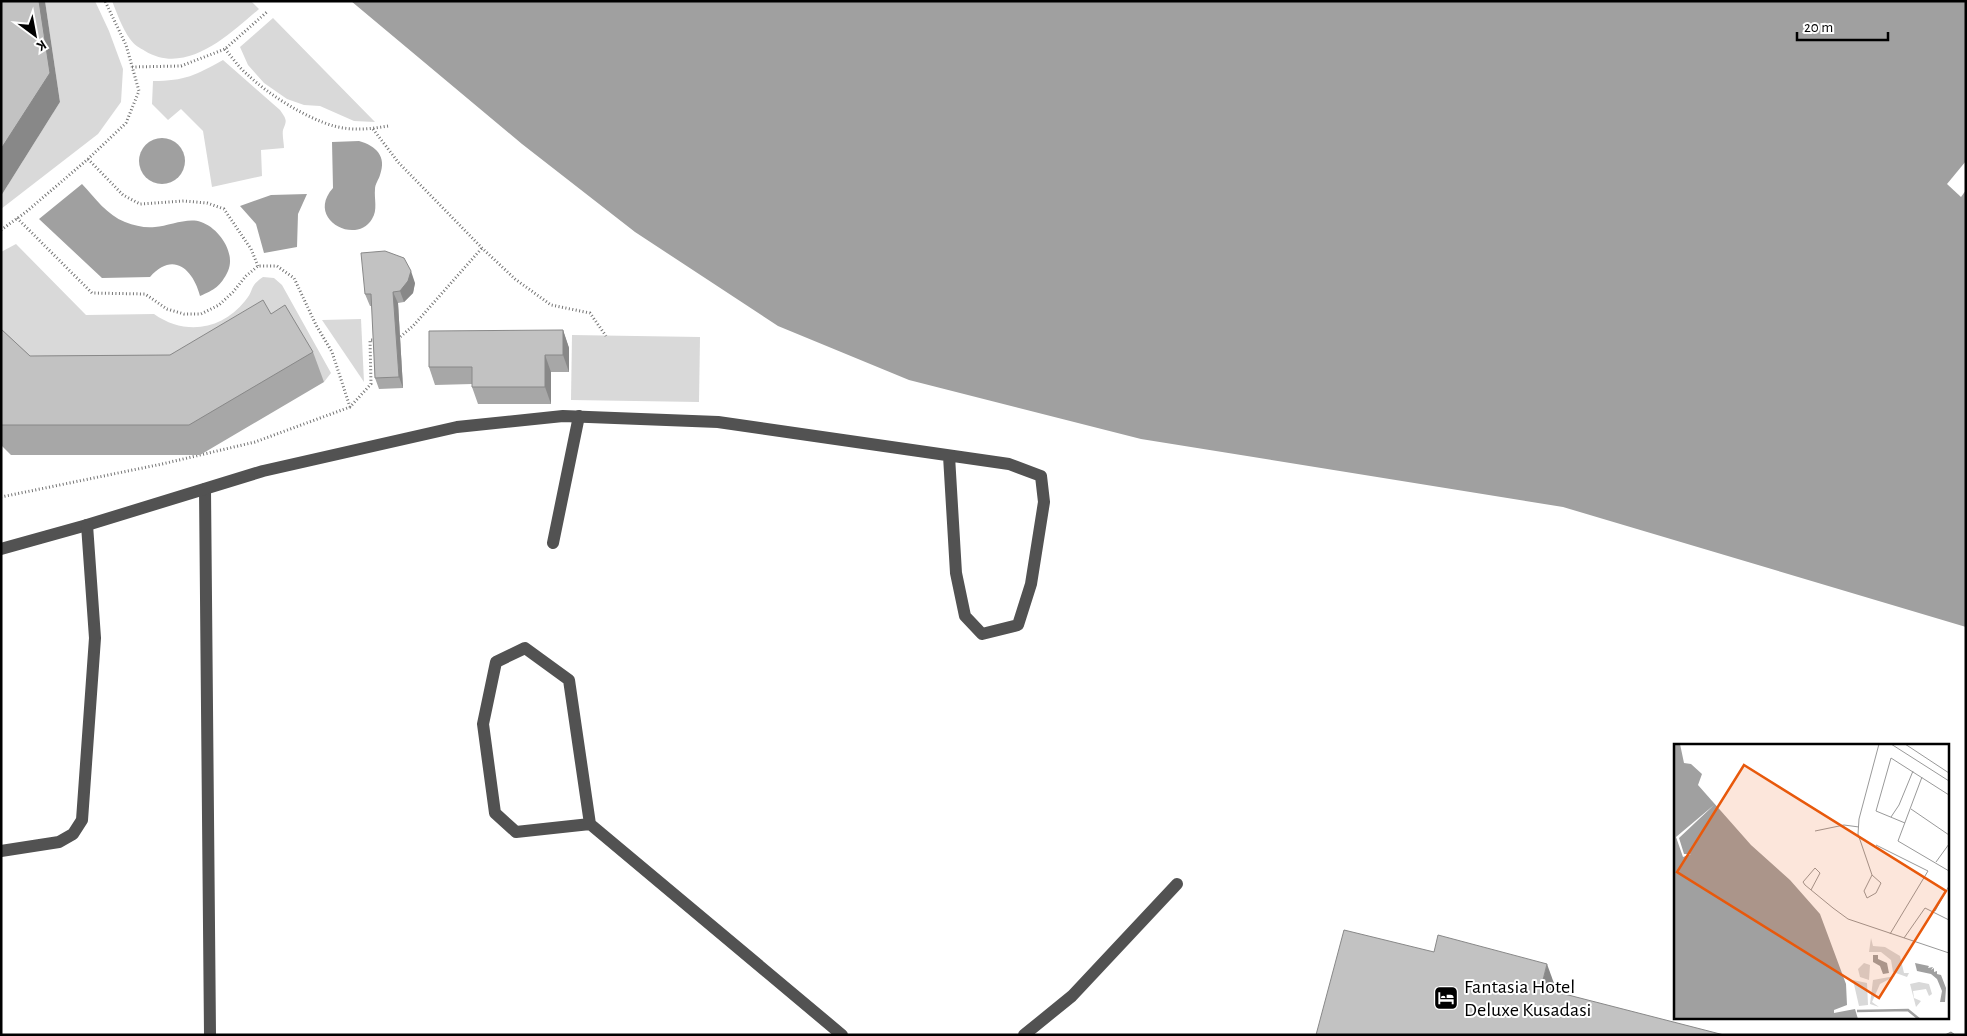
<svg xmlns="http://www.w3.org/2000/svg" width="1967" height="1036" viewBox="0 0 1967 1036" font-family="'Alegreya Sans',sans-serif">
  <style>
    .green { fill: #d9d9d9 }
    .water { fill: #a0a0a0 }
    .pier { fill: #fff }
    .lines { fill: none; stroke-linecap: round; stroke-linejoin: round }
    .path { stroke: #747474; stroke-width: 3; stroke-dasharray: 1 2.5; stroke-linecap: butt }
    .minor { stroke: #525252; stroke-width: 12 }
    .wall { fill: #a7a7a7 }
    .shaded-wall { fill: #888 }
    .building { fill: #c2c2c2; stroke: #888 }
    .labels { text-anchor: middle; stroke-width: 4; stroke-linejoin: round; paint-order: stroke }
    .poi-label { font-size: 20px; fill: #000; stroke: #fff; text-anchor: start }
    .inset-river { fill: none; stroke: #a0a0a0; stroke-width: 2.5 }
    .inset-road { fill: none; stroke: #999; stroke-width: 1 }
    .view { fill: #e8590c; fill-opacity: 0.15; stroke: #e8590c; stroke-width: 2.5 }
    .inset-edge { fill: none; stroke: #000; stroke-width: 2.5 }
  </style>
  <rect width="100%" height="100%" fill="#fff"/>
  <!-- green -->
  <g class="green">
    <polygon points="45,1 95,1 109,31 123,69 121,102 98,134 1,209 1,196 60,102"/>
    <path d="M112,1h139l8,8c-30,26 -73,67 -114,42 -5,-3 -11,-6 -15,-12 -8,-11 -13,-26 -18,-38z"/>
    <polygon points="273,18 375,122 354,121 320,106 304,105 287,99 264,83 248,65 240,47"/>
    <path d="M223,60l57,50c7,10 7,10 3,20 -1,5 1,13 1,18l-23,2 1,26 -50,11 -9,-56 -22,-22 -13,11 -16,-16 1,-23c32,0 43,-6 70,-21z"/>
    <path d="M16,244l70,71 68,-1c31,22 68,16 91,-13 10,-11 3,-14 18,-24l11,1 8,7 49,88 -7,9 -28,-47 -115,50 -141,1 -39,-37v-97z"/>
    <polygon points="361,319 364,382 322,320"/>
    <polygon points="572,335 700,337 699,402 571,400"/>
  </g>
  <!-- water -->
  <g class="water">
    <polygon points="351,1 1966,1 1966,627 1563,507 1141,439 909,380 778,326 635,232 522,144"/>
    <circle cx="162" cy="161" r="23"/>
    <path d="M359,141c17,5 28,15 21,34 -1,4 -5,9 -5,14 -1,10 3,21 -3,30 -16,27 -67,0 -39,-31l-1,-46z"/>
    <path d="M82,184c13,14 25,31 43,38 10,4 20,6 30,5 14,-1 33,-10 46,-5 18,6 35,31 27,49 -7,15 -14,19 -28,25 -7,-27 -27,-45 -50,-19l-48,1 -63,-59z"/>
    <polygon points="307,194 298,214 297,247 264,253 256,224 240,206 271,195"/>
  </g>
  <!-- pier -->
  <polygon class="pier" points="1966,161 1966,190 1961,197 1947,184"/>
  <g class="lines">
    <!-- path -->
    <g class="path">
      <path d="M225,49c7,8 14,19 23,26 21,20 58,43 86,51 18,5 37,3 54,0"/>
      <polyline points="132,67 181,66 225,49 268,11"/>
      <polyline points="373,129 398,162 482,248 515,279 551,305 590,313 606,336"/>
      <polyline points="88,159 123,195 140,204 184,201 207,203 224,209 251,249 258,266"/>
      <polyline points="17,218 92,293 145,294 167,309 184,314 201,314 219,305 233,292 246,276 258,266 277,266 294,278 316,325 332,352 350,407"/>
      <polyline points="1,230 26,212 88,159 126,123 139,91 126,45 105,1"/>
      <polyline points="397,337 400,337 413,326 482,248"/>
      <polyline points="1,497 162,464 255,442 350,407 371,384 370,340 376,340"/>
    </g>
    <!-- minor -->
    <g class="minor">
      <polyline points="205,489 210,1035"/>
      <polyline points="553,543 579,416"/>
      <polyline points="1,549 87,525 263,471 457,427 563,416 718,422 1009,464 1041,476 1044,502 1031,584 1018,625 982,634 965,616 956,573 949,456"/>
      <polyline points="590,824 516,832 495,813 483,724 496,662 525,648 569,680 590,824 842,1035"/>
      <polyline points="1,851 59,842 73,834 82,820 95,638 87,525"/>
      <polyline points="1024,1035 1072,996 1177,884"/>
    </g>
  </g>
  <!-- wall -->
  <g class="wall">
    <polygon points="415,283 413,293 404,302 398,303 403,388 379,389 375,378 372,306 370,306 365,294"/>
    <polygon points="271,314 313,352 324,382 200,455 11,455 1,445 1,329 30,356 170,355"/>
    <polygon points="563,330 569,348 569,372 551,372 551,404 478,404 472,387 472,384 435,385 429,367"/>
  </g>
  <!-- shaded-wall -->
  <g class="shaded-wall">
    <polygon points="39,1 45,1 60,102 1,196 1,149"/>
    <polygon points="411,271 415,283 413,293 404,302 400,291"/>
    <polygon points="393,292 398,303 403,388 399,377"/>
    <polygon points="563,330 569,348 569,372 563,355"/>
    <polygon points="545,355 551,372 551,404 545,387"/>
    <polygon points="1547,964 1555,986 1549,1010 1541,988"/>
  </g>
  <!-- building -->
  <g class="building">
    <polygon points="1,1 39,1 50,73 1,149"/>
    <polygon points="385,251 404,258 411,271 408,281 400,291 393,292 399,377 375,378 371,294 365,294 361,253"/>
    <polygon points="263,300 271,314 285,305 313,352 189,425 1,425 1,329 30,356 170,355"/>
    <polygon points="563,330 563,355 545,355 545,387 472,387 472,367 429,367 429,331"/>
    <polygon points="1344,930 1434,952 1438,935 1547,964 1541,988 1724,1035 1316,1035"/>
    <polygon points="1951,1032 1955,1035 1945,1035"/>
  </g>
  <!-- icons -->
  <defs>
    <symbol id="hotel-square" viewBox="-11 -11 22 22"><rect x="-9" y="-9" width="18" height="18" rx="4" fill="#000" stroke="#fff"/><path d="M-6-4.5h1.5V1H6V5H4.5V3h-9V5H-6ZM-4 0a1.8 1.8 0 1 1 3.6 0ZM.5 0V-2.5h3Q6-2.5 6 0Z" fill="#fff"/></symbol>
  </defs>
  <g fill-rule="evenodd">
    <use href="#hotel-square" x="1432" y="984" width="28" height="28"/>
  </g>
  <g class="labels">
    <!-- poi labels -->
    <g class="poi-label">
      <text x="1464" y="993">Fantasia Hotel<tspan x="1464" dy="23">Deluxe Kusadasi</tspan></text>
    </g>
  </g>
  <!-- overview -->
  <g transform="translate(1674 744)">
    <rect width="275" height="275" fill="#fff"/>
    <path d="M197,194l2,8 12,1 15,9 4,17h5l-2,4 -14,-5 -2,-12 -10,-8h-12zM190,219l6,2 -1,15 -9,-3 -2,-8zM221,232l-15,8 -8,18 7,5 -9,-3 3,-24zM179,236l14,3 1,22 -9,1zM245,238l10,2 3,10 -3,2 -3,-7 -13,2 1,7 7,3 -5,6 -6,-23z" fill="#d9d9d9"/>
    <path d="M0,0h6l4,19 7,1 11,10 -4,11 53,60 39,35 30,34 26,70 1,21 -13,5v3l21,-4 3,10h-184zM199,211h5v4l9,4 2,10 -6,1 -3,-8 -7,-4zM241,219l14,3 -1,2 5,-1 -2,3 3,-2v4l3,-1v3l4,1 5,13 -1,14h-5l2,-11 -5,-12 -6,-5 -14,-3z" fill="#a0a0a0"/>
    <path d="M40,61l-35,33 5,16h7l-8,3 -7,-20z" fill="#fff"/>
    <path class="inset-river" d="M183,267l51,-1 11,9"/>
    <path class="inset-road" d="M217,0l58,37M231,0l44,29M248,33l-24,64 51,30M237,65l38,26M217,73l8,-12 14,-34M231,79l-29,-12 15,-53 58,37M141,87l29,-6 15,2M202,101l52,26 -38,63M262,118l13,-18M198,131l9,8 -5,10 -9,5 -3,-7 8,-16 -14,-41 1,-15 20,-75M137,146l9,-17 -5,-5 -12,14 2,3 28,23 15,11 101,34M261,167l14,-25M230,194l21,-30 24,12"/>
    <path class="view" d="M70,21l202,126 -67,107 -202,-126z"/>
    <rect width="275" height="275" class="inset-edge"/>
  </g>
  <!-- border -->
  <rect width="1967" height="1036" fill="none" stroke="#000000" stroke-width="5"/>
  <!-- north arrow -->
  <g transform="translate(35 35) rotate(148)" stroke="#ffffff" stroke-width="4" paint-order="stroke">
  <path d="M0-4L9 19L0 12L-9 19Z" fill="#000000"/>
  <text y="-8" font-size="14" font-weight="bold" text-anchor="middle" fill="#000000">K</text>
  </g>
  <!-- scale -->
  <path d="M1797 32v8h91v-8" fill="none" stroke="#000000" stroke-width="2.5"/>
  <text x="1804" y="32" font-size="15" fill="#000000" stroke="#ffffff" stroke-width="4" paint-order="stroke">20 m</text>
</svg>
